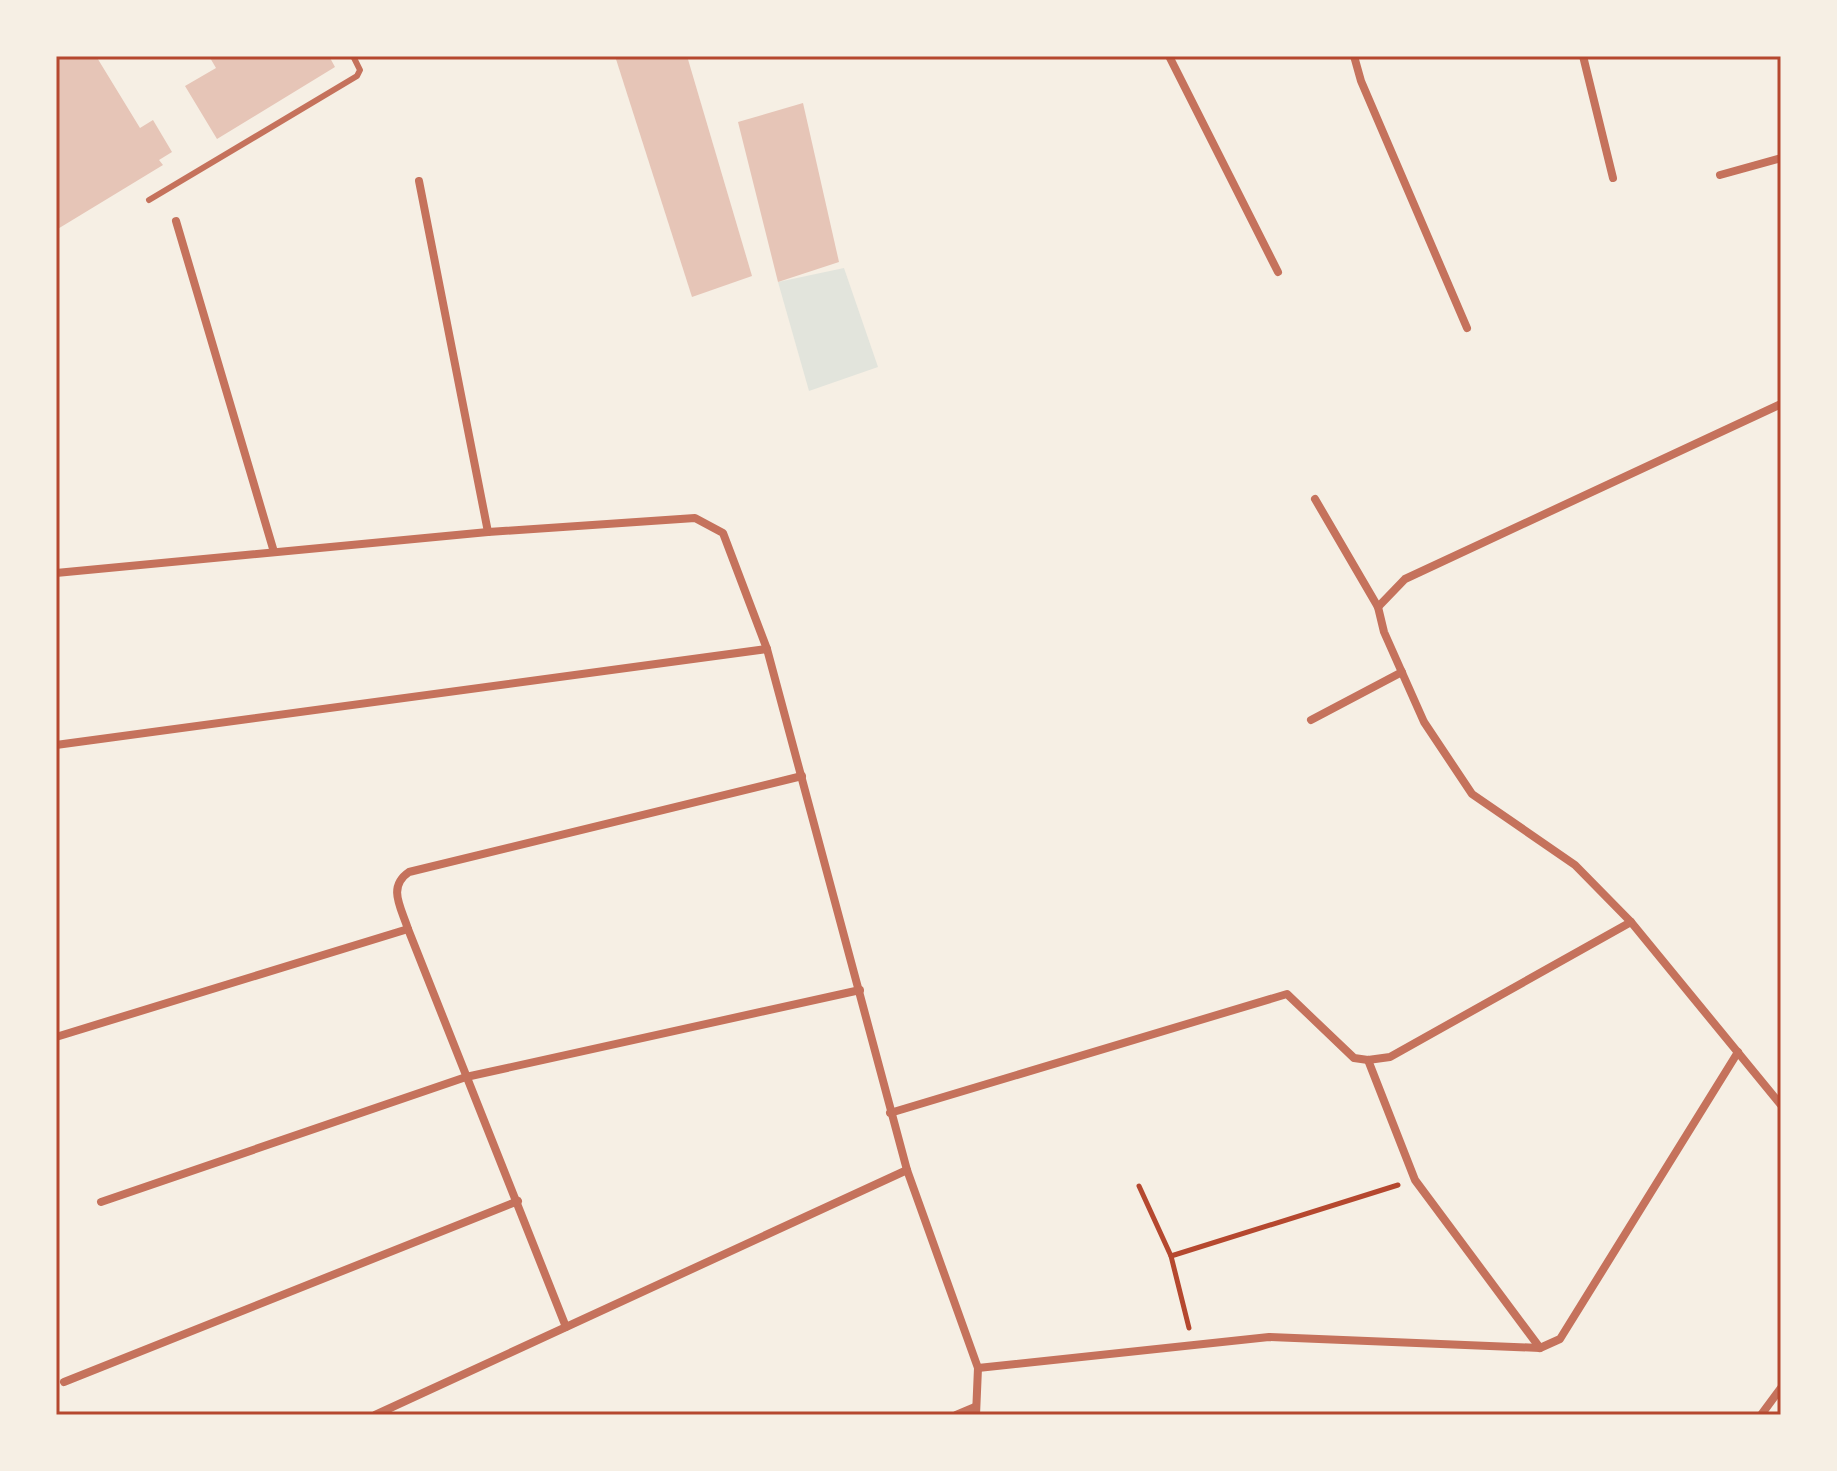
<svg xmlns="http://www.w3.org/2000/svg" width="1837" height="1471" font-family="'Libre Baskerville',serif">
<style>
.green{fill:#e2e4dc}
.building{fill:#e6c5b7}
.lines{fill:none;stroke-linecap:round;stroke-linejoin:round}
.path{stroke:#b5482f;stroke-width:5}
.service{stroke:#c5725c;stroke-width:6}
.minor{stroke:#c5725c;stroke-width:8}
.neatline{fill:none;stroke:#b5482f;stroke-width:3}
</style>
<rect width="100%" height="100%" fill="#f6efe4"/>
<path class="green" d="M844,268L878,367L809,391L778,282Z"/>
<g class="building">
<path d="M56,56H96L140,128L153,120L172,152L159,160L163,165L56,230Z"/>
<path d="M209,56H329L335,67L217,139L185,86L216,68Z"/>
<path d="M615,56H687L752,276L692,297Z"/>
<path d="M803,103L839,262L778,282L738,122Z"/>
</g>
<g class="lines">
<g class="path">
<path d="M1139,1186L1171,1256L1189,1328"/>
<path d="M1171,1256L1398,1185"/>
</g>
<path class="service" d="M149,200L357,76L360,70L353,56"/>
<g class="minor">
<path d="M1169,56L1278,272"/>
<path d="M1354,56L1361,81L1467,328"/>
<path d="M1583,56L1613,178"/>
<path d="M1720,175L1781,158"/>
<path d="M419,181L488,532"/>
<path d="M176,221L274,552"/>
<path d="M1315,499L1378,607L1384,632L1424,722L1472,794L1575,865L1631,922L1781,1105"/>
<path d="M56,573L488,532L695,518L723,533L767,649L907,1170L978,1368L976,1415"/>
<path d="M1378,607L1405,579L1781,404"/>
<path d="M1311,720L1402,672"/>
<path d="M56,745L767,649"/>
<path d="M56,1037L408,929"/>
<path d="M1368,1060L1415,1180L1540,1348"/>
<path d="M890,1113L1287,994L1354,1058L1368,1060L1390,1057L1631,922"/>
<path d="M101,1202L466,1077L860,990"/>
<path d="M566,1327L408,929C401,907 387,887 409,872L802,776"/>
<path d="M978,1368L1269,1337L1540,1348L1560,1339L1738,1052"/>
<path d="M64,1382L518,1201"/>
<path d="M375,1415L907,1170"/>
<path d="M956,1415L975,1407"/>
<path d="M1761,1415L1781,1388"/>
</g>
</g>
<rect width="1837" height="1471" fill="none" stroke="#f6efe4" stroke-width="116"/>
<rect x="58" y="58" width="1721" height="1355" class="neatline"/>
</svg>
